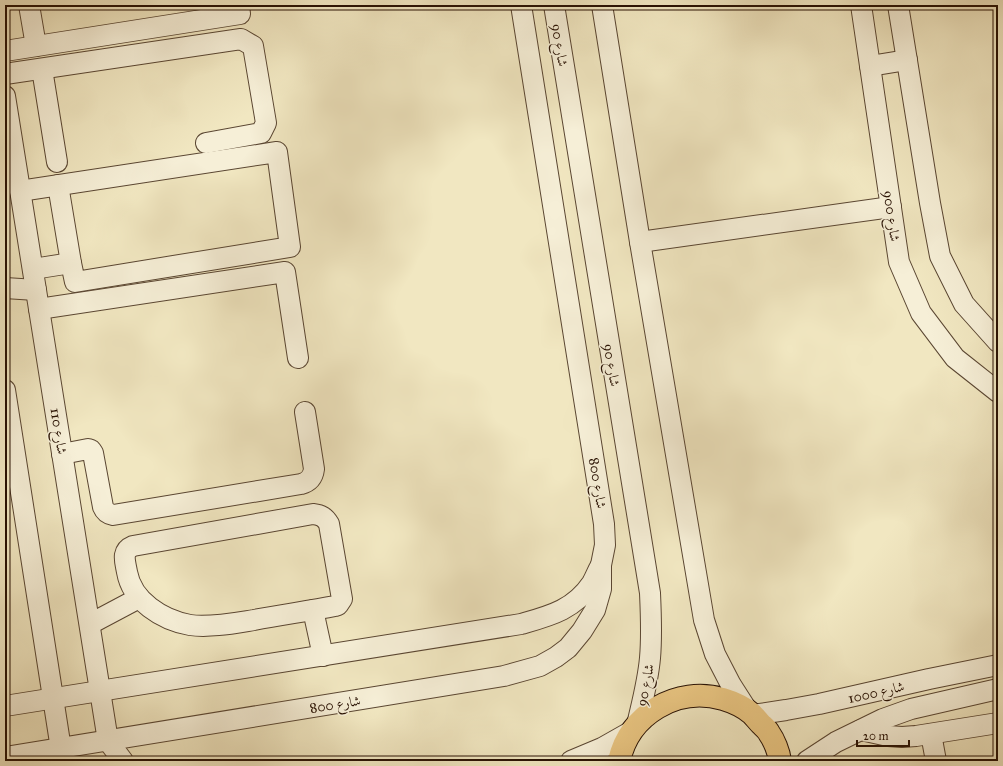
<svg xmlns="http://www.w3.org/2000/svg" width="1003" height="766" font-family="'IM FELL Great Primer',Amiri,serif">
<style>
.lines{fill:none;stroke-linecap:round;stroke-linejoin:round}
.minor-casing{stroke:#5a4632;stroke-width:22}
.major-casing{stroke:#281103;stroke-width:24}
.minor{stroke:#f6efd7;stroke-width:20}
.major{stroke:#e8c480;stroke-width:22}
.labels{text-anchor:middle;stroke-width:3;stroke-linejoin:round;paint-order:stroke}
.street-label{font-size:14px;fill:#281103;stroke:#f6efd7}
</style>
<rect width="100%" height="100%" fill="#f1e7c1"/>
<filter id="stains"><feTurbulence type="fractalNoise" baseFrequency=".005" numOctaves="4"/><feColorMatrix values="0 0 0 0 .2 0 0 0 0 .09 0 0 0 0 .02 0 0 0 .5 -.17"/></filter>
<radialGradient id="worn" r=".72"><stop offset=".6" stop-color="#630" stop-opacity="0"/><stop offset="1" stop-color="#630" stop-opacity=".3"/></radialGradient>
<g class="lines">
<defs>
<g id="minor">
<path d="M29,5L36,46"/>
<path d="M554,5L650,593C651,615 652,636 650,658C648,681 642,703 637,725"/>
<path d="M602,5L640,242L704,620L715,654L731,685L747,710"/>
<path d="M861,5L899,262L921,313L955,358L998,392"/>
<path d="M898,5L930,203L940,256L964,304L998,342"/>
<path d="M5,51L240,14L239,5"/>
<path d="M870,66L907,60"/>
<path d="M42,69L57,162"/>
<path d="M5,74L241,39L253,46L266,123L261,133L206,143"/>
<path d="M5,96L108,741L123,761"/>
<path d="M58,185L71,263"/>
<path d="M20,191L277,152L290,247L75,282L71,263L33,269"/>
<path d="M640,242L891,207"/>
<path d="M5,288L36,290"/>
<path d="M39,309L285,272L298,358"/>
<path d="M5,390L61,749L60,761"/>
<path d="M62,454L88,449L91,450L93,453L103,507C105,512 108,514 113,515L301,484C309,482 313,477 314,469L305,412"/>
<path d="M313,514C321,515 325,517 329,524L342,599L338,605L335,606C308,611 281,615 254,620C235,623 209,628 190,625C162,620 132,601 127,572C125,561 121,551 133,546Z"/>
<path d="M313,610L323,656"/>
<path d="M90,624L139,598"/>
<path d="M5,706L521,624C549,616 574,610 592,583C595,578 597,572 600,567"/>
<path d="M753,715L786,710L819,704L929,679L998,665"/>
<path d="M861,730L888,736L902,737L916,736L998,723"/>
<path d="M931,734L936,761"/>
<path d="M5,757L504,676L540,666L556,657L568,648L582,631L595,610L601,589V565L605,545L604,524L521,5"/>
<path d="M571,761L602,748L632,731"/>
<path d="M807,761L836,742L883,719L911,709L998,689"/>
</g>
<path id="major" d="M619,761C629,714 677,686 723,699C733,702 744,707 752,714C755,717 758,721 761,724C763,726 767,729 769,733C774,740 779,752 780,761"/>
</defs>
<use href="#minor" class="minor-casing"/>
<use href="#major" class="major-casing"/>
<use href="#minor" class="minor"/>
<use href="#major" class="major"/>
</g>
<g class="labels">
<g class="street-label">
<text transform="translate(560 45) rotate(81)" y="5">شارع 90</text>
<text transform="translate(892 216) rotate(82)" y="5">شارع 900</text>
<text transform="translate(612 365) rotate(81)" y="5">شارع 90</text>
<text transform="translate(59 431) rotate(81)" y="5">شارع 110</text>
<text transform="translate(598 483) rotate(81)" y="5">شارع 800</text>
<text transform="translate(645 685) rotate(-79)" y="5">شارع 90</text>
<text transform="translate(876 692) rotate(-13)" y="5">شارع 1000</text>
<text transform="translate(335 704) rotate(-9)" y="5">شارع 800</text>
</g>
</g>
<rect width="1003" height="766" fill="none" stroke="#f1e7c1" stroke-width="20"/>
<rect x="6" y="6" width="991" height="754" fill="none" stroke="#281103" stroke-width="2"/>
<rect x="10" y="10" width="983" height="746" fill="none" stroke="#281103"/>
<path d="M857 740v6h52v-6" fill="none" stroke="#281103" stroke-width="2"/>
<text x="863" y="740" font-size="12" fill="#281103" stroke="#f6efd7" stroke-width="3" paint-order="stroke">20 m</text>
<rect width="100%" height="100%" filter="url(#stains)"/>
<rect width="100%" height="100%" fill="url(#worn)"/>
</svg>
